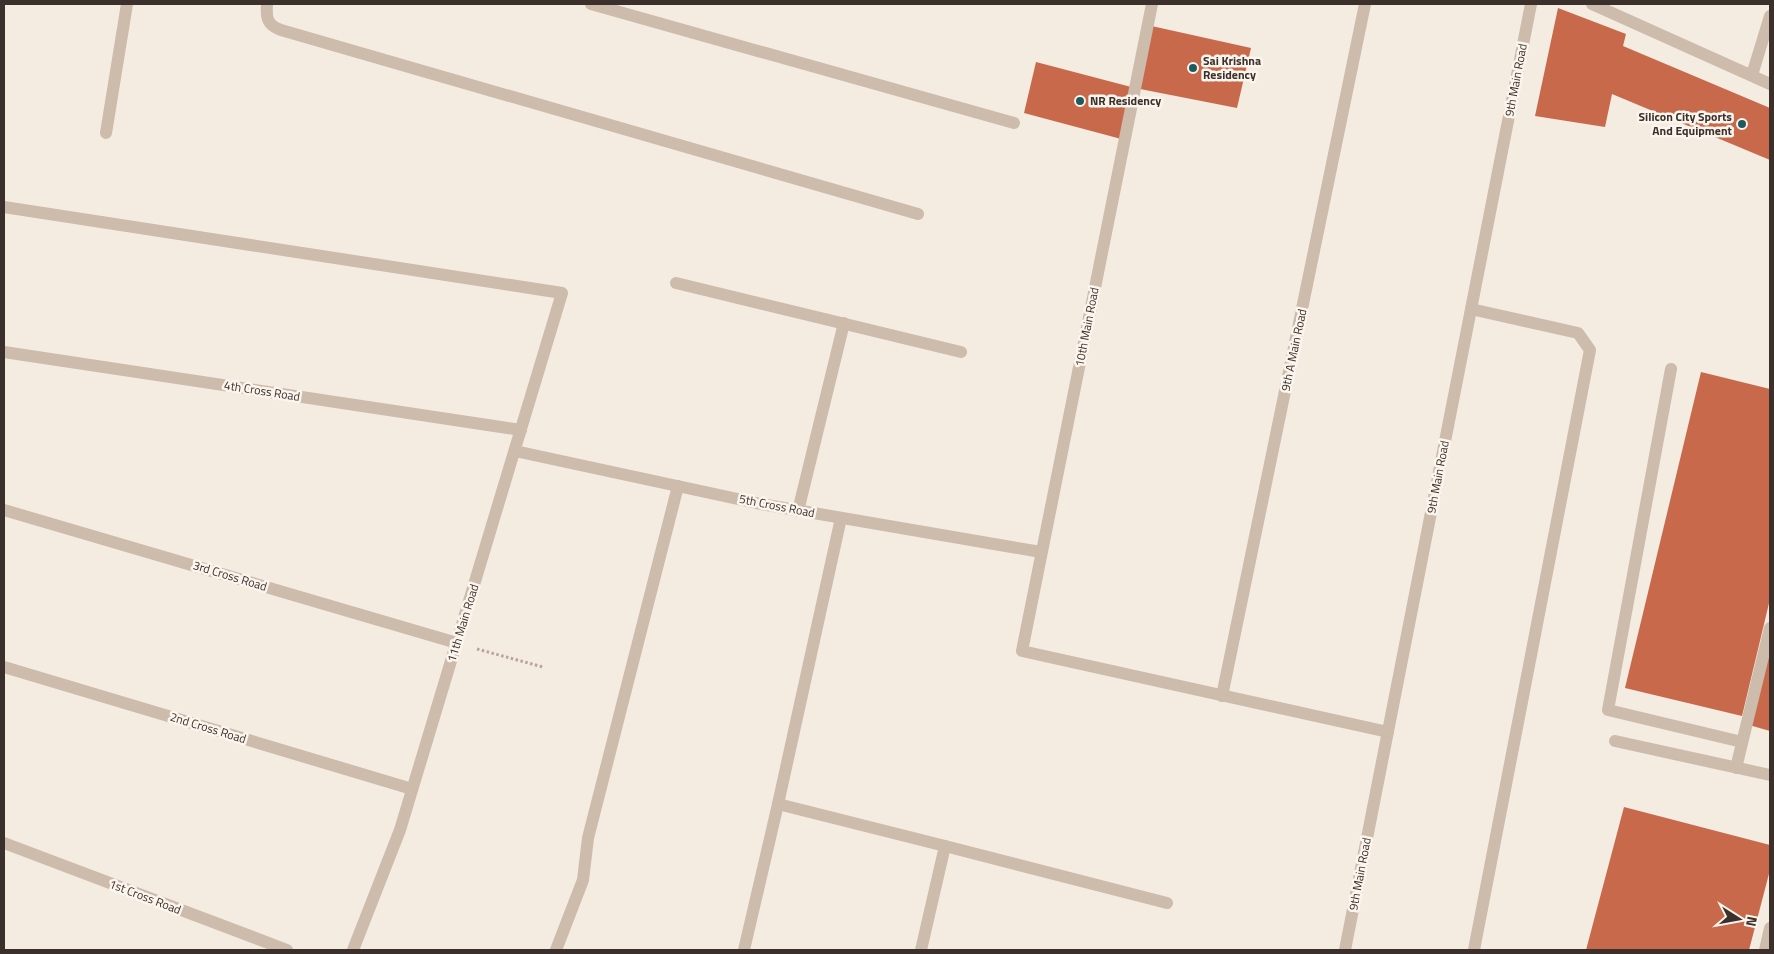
<svg xmlns="http://www.w3.org/2000/svg" width="1774" height="954" font-family="'Titillium Web',sans-serif">
<style>
.building{fill:#c8694b}
.lines{fill:none;stroke-linecap:round;stroke-linejoin:round}
.path{stroke:#b9a596;stroke-width:3;stroke-dasharray:2.5 2.5;stroke-linecap:butt}
.service{stroke:#cdbbac;stroke-width:12}
.minor{stroke:#cdbbac;stroke-width:12}
.tertiary{stroke:#cdbbac;stroke-width:12}
.poi-dot{fill:#1f5a5e;stroke:#fbf5ee;stroke-width:2}
.labels{text-anchor:middle;stroke-width:5;stroke-linejoin:round;paint-order:stroke}
.poi-label{font-size:12px;font-weight:bold;fill:#3b302b;stroke:#fbf5ee;text-anchor:start}
.street-label{font-size:12px;fill:#3b302b;stroke:#fbf5ee}
</style>
<rect width="100%" height="100%" fill="#f4ebe1"/>
<g class="building">
<path d="M1558,8L1626,34L1623,46L1770,108V160L1612,94L1605,127L1535,116Z"/>
<path d="M1147,25L1251,48L1237,108L1135,88Z"/>
<path d="M1036,62L1135,88L1125,140L1024,113Z"/>
<path d="M1701,372L1770,389V599L1742,716L1625,688Z"/>
<path d="M1770,643V731L1749,725Z"/>
<path d="M1624,807L1770,845V870L1749,950H1586Z"/>
</g>
<g class="lines">
<path class="path" d="M477,649L543,667"/>
<g class="service">
<path d="M1671,369L1608,710L1742,742"/>
<path d="M1615,741L1770,775"/>
<path d="M1736,768L1770,628"/>
<path d="M1765,950L1770,928"/>
</g>
<g class="minor">
<path d="M267,4C266,18 267,25 281,30L918,214"/>
<path d="M591,4L1014,123"/>
<path d="M1152,4L1022,651L1388,732"/>
<path d="M1752,75L1770,16"/>
<path d="M106,133L127,4"/>
<path d="M4,207L562,293L400,830L353,950"/>
<path d="M676,283L961,352"/>
<path d="M1471,309L1578,333L1590,350L1474,950"/>
<path d="M4,352L521,430"/>
<path d="M515,451L761,504L1041,552"/>
<path d="M4,510L457,643"/>
<path d="M798,511L844,323"/>
<path d="M841,518L778,804L945,846L921,950"/>
<path d="M4,667L412,789"/>
<path d="M1222,696L1365,4"/>
<path d="M4,843L287,950"/>
<path d="M945,846L1167,903"/>
<path d="M556,950L583,880L588,838L678,486"/>
<path d="M744,950L778,804"/>
<path d="M1345,950L1531,4"/>
</g>
<path class="tertiary" d="M1592,4L1770,84"/>
</g>
<g class="poi-dot">
<circle cx="1193" cy="68" r="5"/>
<circle cx="1080" cy="101" r="5"/>
<circle cx="1742" cy="124" r="5"/>
</g>
<g class="labels">
<g class="poi-label">
<text x="1203" y="65">Sai Krishna<tspan x="1203" dy="14">Residency</tspan></text>
<text x="1090" y="105">NR Residency</text>
<text x="1732" y="121" text-anchor="end">Silicon City Sports<tspan x="1732" dy="14">And Equipment</tspan></text>
</g>
<g class="street-label">
<text transform="translate(1516 80) rotate(-79)" y="4">9th Main Road</text>
<text transform="translate(1087 327) rotate(-79)" y="4">10th Main Road</text>
<text transform="translate(1294 350) rotate(-78)" y="4">9th A Main Road</text>
<text transform="translate(262 391) rotate(9)" y="4">4th Cross Road</text>
<text transform="translate(1438 477) rotate(-79)" y="4">9th Main Road</text>
<text transform="translate(777 506) rotate(11)" y="4">5th Cross Road</text>
<text transform="translate(230 576) rotate(17)" y="4">3rd Cross Road</text>
<text transform="translate(463 623) rotate(-73)" y="4">11th Main Road</text>
<text transform="translate(208 728) rotate(17)" y="4">2nd Cross Road</text>
<text transform="translate(1360 874) rotate(-79)" y="4">9th Main Road</text>
<text transform="translate(145 897) rotate(21)" y="4">1st Cross Road</text>
</g>
</g>
<rect width="1774" height="954" fill="none" stroke="#3b302b" stroke-width="10"/>
<g transform="translate(1739 919) rotate(101)" stroke="#fbf5ee" stroke-width="4" paint-order="stroke">
<path d="M0-4L9 19L0 12L-9 19Z" fill="#3b302b"/>
<text y="-8" font-size="14" font-weight="bold" text-anchor="middle" fill="#3b302b">N</text>
</g>
</svg>
